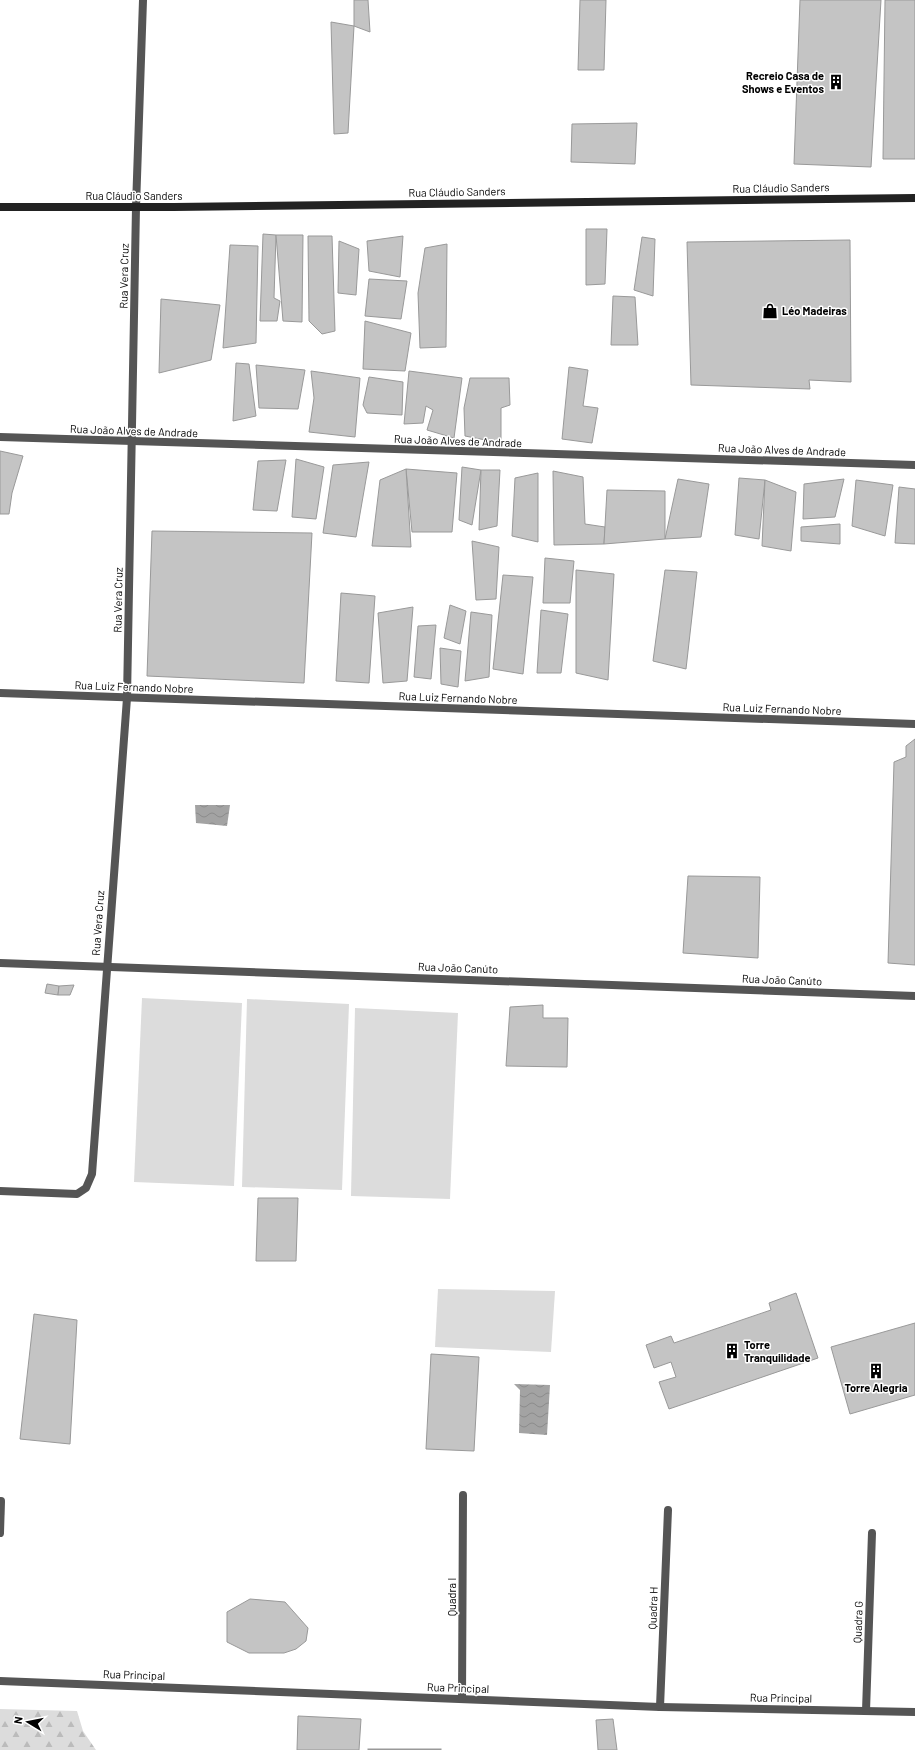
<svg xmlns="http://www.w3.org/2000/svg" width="915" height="1750" font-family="Barlow,sans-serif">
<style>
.forest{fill:url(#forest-firs)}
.pitch{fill:#dcdcdc}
.water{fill:url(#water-waves)}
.building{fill:#c4c4c4;stroke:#999}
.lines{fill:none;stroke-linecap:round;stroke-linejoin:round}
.minor{stroke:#555;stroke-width:8}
.secondary{stroke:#222;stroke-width:8}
.labels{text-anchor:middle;stroke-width:3;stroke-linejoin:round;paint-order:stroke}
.poi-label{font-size:11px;font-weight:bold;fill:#000;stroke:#fff;text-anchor:start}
.street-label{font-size:11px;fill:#000;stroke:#fff}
</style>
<defs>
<pattern id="forest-firs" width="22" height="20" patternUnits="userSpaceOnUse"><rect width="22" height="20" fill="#dcdcdc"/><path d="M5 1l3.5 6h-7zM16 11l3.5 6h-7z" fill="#bbb"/></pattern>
<pattern id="water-waves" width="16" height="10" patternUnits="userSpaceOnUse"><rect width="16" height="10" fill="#a3a3a3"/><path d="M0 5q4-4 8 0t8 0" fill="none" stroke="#8b8b8b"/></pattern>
</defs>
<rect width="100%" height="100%" fill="#fff"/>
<path class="forest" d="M0,1709L77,1711L83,1731L96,1750H0Z"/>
<g class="pitch">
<path d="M142,998L242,1003L234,1186L134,1182Z"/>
<path d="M247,999L349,1004L342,1190L242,1187Z"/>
<path d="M355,1008L458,1013L450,1199L351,1196Z"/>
<path d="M438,1289L555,1291L551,1352L435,1347Z"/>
</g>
<g class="water">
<path d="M195,805H230L227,826L196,823Z"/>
<path d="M514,1384L550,1385L547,1435L519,1433L520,1390Z"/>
</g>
<g class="building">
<path d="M354,0H368L370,32L354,26Z"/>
<path d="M580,0H606L604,70H578Z"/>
<path d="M800,0H881L871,167L794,164Z"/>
<path d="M885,0H915V159H883Z"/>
<path d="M331,22L354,26L348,133L334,134Z"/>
<path d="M637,123L635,164L571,162L572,124Z"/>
<path d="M586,229H607L605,284L586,285Z"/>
<path d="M263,234L276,235L274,298L280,301L277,321H260Z"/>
<path d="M276,235H303L302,322L283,321Z"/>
<path d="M308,236H332L335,331L322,334L309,321Z"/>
<path d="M403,236L400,277L369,271L367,241Z"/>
<path d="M642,237L655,239L653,296L634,290Z"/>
<path d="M850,240L851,382L809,380L810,389L691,385L687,242Z"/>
<path d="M339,241L359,249L356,295L338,293Z"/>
<path d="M447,244L446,347L420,348L418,293L425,248Z"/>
<path d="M230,245L258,246L256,343L223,348Z"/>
<path d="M369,279L407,281L401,319L365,316Z"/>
<path d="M613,296L635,297L638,345H611Z"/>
<path d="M161,299L220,305L211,360L159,373Z"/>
<path d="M365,321L411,333L405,371L363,369Z"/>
<path d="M236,363L249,364L256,416L233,421Z"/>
<path d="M256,365L305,370L298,409L259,408Z"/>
<path d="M569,367L588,370L583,406L598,408L592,443L562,439Z"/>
<path d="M311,371L360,378L355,437L309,432L314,398Z"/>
<path d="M409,371L462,378L454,438L427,430L433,410L426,406L423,423L404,424Z"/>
<path d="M369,377L403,382L402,415L367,413L363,405Z"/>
<path d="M470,378H509L510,405L501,408V443L465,436L464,408Z"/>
<path d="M0,451L23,456L12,493L9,514H0Z"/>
<path d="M296,459L324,467L316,519L292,517Z"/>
<path d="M286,460L277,511L253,510L258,461Z"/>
<path d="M369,462L356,537L323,533L333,465Z"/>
<path d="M462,467L481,470L472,525L459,520Z"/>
<path d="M406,469L457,473L452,532H412Z"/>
<path d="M406,469L411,547L372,546L380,480Z"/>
<path d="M481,470H500L497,526L479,530Z"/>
<path d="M553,471L583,477L585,524L605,527L604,544L554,545Z"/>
<path d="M538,473V542L512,536L515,478Z"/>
<path d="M739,478L765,480L759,539L735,535Z"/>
<path d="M678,479L709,484L701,537L665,539Z"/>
<path d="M844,479L835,517L803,519L804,484Z"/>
<path d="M765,480L796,492L791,551L762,546Z"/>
<path d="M856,480L893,485L885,536L852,526Z"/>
<path d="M899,487L915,489V544L895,543Z"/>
<path d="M607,490L665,491V539L604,544Z"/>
<path d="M840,524V544L801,541V527Z"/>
<path d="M152,531L312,533L304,683L147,676Z"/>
<path d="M472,541L499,547L496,599L476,600Z"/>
<path d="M545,558L574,561L570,603H543Z"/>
<path d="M576,570L614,574L608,680L576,673Z"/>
<path d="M665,570L697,572L686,669L653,661Z"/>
<path d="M503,575L533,577L523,674L493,669Z"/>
<path d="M341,593L375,596L369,683L336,681Z"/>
<path d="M450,605L466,611L460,644L444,638Z"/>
<path d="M413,607L407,681L383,683L378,613Z"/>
<path d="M541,610L568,614L561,673H537Z"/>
<path d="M471,612L492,615L489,677L465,681Z"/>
<path d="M436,625L431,679L414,677L418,626Z"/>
<path d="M440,648L461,651L458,687L441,684Z"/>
<path d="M915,739V965L888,963L894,762L906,757V746Z"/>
<path d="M688,876L760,877L758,958L683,953Z"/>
<path d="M47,984L59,986L58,995L45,993Z"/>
<path d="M74,985L70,995H58L59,986Z"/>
<path d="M543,1005V1018H568L567,1067L506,1066L510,1007Z"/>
<path d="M258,1198H298L296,1261H256Z"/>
<path d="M796,1293L818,1358L669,1409L659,1382L676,1377L671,1362L654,1368L646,1345L671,1336L674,1343L771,1310L769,1303Z"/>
<path d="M34,1314L77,1320L70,1444L20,1439Z"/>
<path d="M915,1323V1395L850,1414L831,1347Z"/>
<path d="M431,1354L479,1357L474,1451L426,1449Z"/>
<path d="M250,1599L285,1602L308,1628L306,1641L296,1649L284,1653H249L227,1642V1612Z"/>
<path d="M298,1716L361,1719L359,1750H297Z"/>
<path d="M613,1719L617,1750H598L596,1720Z"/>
<rect x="368" y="1749" width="73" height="1"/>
</g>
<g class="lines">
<g class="minor">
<path d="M0,437L915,465"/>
<path d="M0,693L915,724"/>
<path d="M0,963L915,996"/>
<path d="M0,1191L77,1194L86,1188L92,1174L127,698L136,207L143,0"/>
<path d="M0,1533L1,1501"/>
<path d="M0,1681L660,1707L915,1712"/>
<path d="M462,1699L463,1495"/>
<path d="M660,1707L668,1510"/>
<path d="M866,1711L872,1533"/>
</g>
<path class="secondary" d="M0,207H174L915,198"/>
</g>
<defs>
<symbol id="building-bare" viewBox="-9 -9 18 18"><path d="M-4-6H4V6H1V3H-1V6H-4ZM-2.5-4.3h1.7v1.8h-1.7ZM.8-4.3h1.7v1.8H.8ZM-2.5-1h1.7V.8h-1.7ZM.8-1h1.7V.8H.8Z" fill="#000" stroke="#fff" stroke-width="2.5" paint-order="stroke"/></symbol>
<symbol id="shop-bare" viewBox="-9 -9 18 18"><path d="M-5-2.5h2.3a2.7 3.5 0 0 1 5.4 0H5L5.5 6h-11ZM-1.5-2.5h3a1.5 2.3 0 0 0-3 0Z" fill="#000" stroke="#fff" stroke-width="2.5" paint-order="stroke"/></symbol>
</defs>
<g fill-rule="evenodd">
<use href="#building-bare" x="825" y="71" width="22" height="22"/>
<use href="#shop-bare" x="759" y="300" width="22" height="22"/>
<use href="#building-bare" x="721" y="1340" width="22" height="22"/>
<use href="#building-bare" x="865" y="1360" width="22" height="22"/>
</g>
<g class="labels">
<g class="poi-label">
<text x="824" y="80" text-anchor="end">Recreio Casa de<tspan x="824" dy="13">Shows e Eventos</tspan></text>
<text x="782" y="315">Léo Madeiras</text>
<text x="744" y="1349">Torre<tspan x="744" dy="13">Tranquilidade</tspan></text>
<text x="876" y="1392" text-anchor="middle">Torre Alegria</text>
</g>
<g class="street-label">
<text transform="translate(781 188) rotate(-1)" y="4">Rua Cláudio Sanders</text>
<text transform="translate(457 192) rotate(-1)" y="4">Rua Cláudio Sanders</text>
<text x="134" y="200">Rua Cláudio Sanders</text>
<text transform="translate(124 276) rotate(-89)" y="4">Rua Vera Cruz</text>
<text transform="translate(134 431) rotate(2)" y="4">Rua João Alves de Andrade</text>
<text transform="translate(458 441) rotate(2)" y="4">Rua João Alves de Andrade</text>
<text transform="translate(782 450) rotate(2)" y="4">Rua João Alves de Andrade</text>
<text transform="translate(118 600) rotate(-89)" y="4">Rua Vera Cruz</text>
<text transform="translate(134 687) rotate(2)" y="4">Rua Luiz Fernando Nobre</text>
<text transform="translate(458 698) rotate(2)" y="4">Rua Luiz Fernando Nobre</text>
<text transform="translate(782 709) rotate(2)" y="4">Rua Luiz Fernando Nobre</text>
<text transform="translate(98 923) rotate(-86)" y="4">Rua Vera Cruz</text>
<text transform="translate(458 968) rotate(2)" y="4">Rua João Canúto</text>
<text transform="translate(782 980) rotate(2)" y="4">Rua João Canúto</text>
<text transform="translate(452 1597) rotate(-90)" y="4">Quadra I</text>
<text transform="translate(653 1608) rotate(-88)" y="4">Quadra H</text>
<text transform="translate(858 1622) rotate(-88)" y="4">Quadra G</text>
<text transform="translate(134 1675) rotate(2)" y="4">Rua Principal</text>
<text transform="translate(458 1688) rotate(2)" y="4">Rua Principal</text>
<text transform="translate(781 1698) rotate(1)" y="4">Rua Principal</text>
</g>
</g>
<g transform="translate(28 1722) rotate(280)" stroke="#ffffff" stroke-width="3" paint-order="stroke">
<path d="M0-3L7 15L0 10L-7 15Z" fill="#000000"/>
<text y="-6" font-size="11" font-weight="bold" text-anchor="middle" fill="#000000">N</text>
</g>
</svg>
